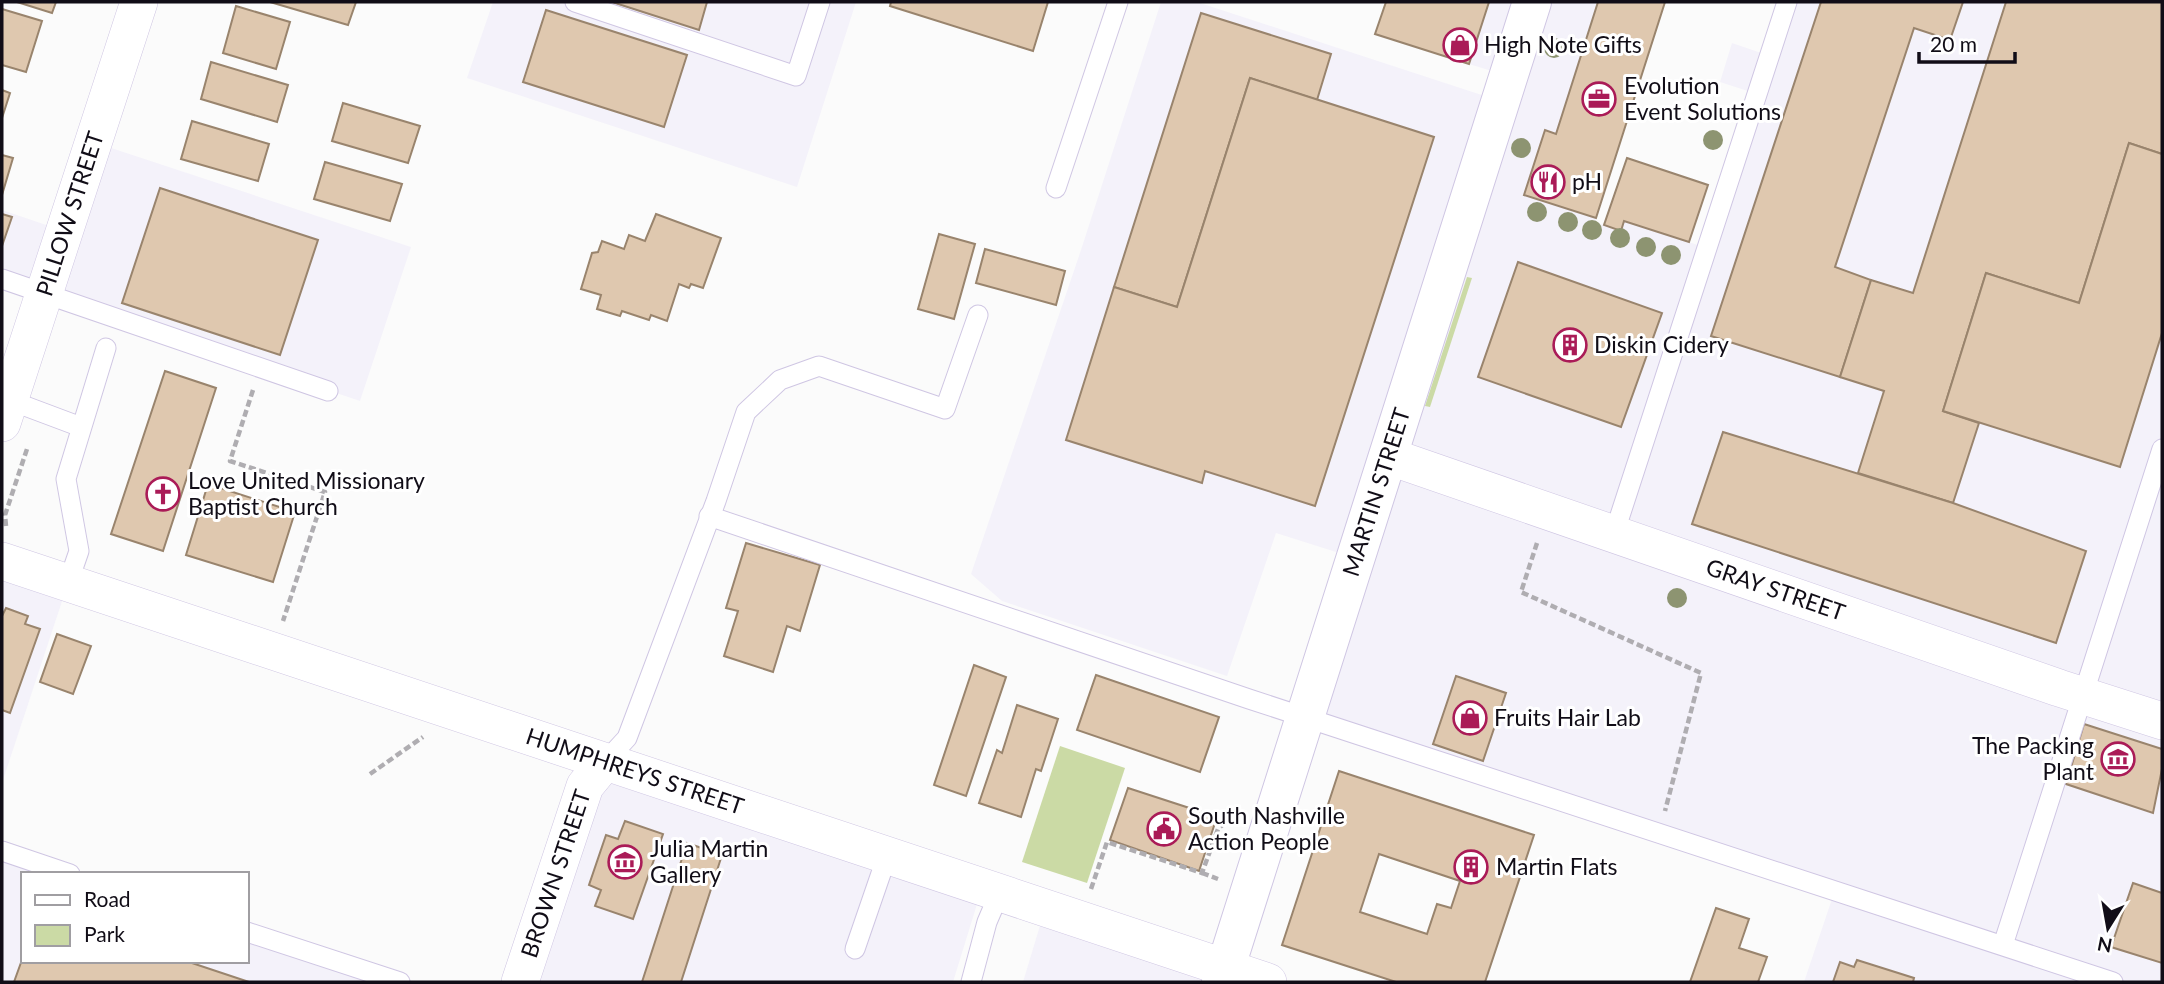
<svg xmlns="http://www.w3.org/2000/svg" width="2164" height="984" font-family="Lato,sans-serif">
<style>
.built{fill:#f4f2fa}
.green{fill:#cbdaa5}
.building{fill:#dfc8af;stroke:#99846d;stroke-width:2;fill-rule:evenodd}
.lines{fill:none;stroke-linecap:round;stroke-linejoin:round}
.service-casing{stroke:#cfc6e3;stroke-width:21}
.minor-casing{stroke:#cfc6e3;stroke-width:38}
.tertiary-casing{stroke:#cfc6e3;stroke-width:40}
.path{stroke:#afadb1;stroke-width:4.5;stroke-dasharray:7 3.5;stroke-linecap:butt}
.service{stroke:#fff;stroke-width:19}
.minor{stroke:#fff;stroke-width:37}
.tertiary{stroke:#fff;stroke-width:38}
.tree{fill:#8d9471}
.labels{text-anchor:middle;stroke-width:6;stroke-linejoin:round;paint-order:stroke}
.poi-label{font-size:23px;fill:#110d17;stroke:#fff;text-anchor:start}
.street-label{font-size:23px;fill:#110d17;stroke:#fff}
</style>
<rect width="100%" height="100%" fill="#fbfbfb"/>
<g class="built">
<path d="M493,2H856L797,187L467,78Z"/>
<path d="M1161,2H1197L1500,101L1508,76L1469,64L1489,2H1598L1556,134L1525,195L1596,218L1595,222L1620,231L1624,221L1707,248L1757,94L1720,82L1732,43L1770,56L1787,2H2162V982H1804L1835,890L1306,717L1355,558L1276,533L1227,676L1002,601L971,574L1081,250Z"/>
<path d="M93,142L411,247L360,401L2,279V210L64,231Z"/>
<path d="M2,561L68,583L2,783Z"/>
<path d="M604,763L982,888L953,982H520Z"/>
<path d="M2,851L70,874H23V961H247V932L400,982H2Z"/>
<path d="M1045,909L1221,982H1023Z"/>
</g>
<g class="green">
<path d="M1467,277L1472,278L1430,407L1425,406Z"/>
<path d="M1060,746L1125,768L1087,883L1022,862Z"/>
</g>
<g class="building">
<path d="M17,2H56L52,13Z"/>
<path d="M270,2H356L348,25Z"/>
<path d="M612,2H707L699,30Z"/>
<path d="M891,2H1048L1033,51L890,6Z"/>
<path d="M1386,2H1489L1469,64L1375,34Z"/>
<path d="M1598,2H1665L1596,218L1524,195L1545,130L1556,134Z"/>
<path d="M1821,2H1963L1950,40L1914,28L1835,267L1871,280L1840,377L1711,336Z"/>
<path d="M2006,2H2162V154L2129,143L2079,303L1986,273L1943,411L1979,423L1953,503L1858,473L1884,391L1840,377L1871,280L1913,293Z"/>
<path d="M236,6L290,22L276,69L223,53Z"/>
<path d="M2,9L42,21L26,72L2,65Z"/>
<path d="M546,10L687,55L664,127L523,82Z"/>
<path d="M1201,13L1331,54L1317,100L1250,78L1177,307L1114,287Z"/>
<path d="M211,62L288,85L277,122L201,99Z"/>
<path d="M1250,78L1434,137L1315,506L1205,471L1202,483L1066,440L1114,287L1177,307Z"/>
<path d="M2,90L10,93L2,118Z"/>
<path d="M343,103L420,126L408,163L332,141Z"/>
<path d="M192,121L269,144L258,181L181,159Z"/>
<path d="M2129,143L2162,154V333L2120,467L1943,411L1986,273L2079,303Z"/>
<path d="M2,155L13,158L2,195Z"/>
<path d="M1627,158L1708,185L1689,242L1624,221L1621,231L1604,225Z"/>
<path d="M325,162L402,184L390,221L314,199Z"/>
<path d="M160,188L318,240L280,355L122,303Z"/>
<path d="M2,214L12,217L2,246Z"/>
<path d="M656,214L721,238L703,288L691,284L689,288L679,284L667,321L651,315L649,320L622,311L620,316L597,309L601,295L581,289L592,253L598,252L602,241L624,249L629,235L645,241Z"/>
<path d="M939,234L975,244L954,319L918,309Z"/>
<path d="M985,249L1065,271L1056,305L976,283Z"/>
<path d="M1518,262L1662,313L1621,427L1478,377Z"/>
<path d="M165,371L216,388L163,551L111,534Z"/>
<path d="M1723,432L1953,503L2086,551L2056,643L1692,524Z"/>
<path d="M208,484L295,512L273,582L186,555Z"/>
<path d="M746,543L820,565L800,631L787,626L773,672L724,656L738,611L726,608Z"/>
<path d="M6,608L28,616L25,624L40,629L10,713L2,710V616Z"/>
<path d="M57,634L91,646L73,694L40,682Z"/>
<path d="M974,665L1006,677L966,796L934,785Z"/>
<path d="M1096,675L1219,717L1200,772L1077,730Z"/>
<path d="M1456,676L1506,693L1483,761L1433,744Z"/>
<path d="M1017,705L1058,719L1041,771L1036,769L1021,817L979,803L997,750L1002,753Z"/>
<path d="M2084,724L2162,749V769L2153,813L2066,784Z"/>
<path d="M1339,771L1534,835L1485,982H1396L1282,945ZM1379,854L1460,881L1451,908L1437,904L1427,934L1360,912Z"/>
<path d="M1128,788L1217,817L1199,871L1110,840Z"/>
<path d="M625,821L663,834L633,919L595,906L601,890L589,885L606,835L618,839Z"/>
<path d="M687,843L722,855L681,982H642Z"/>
<path d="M2133,883L2162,893V963L2111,947Z"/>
<path d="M1716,908L1749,919L1739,948L1767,957L1758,982H1690Z"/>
<path d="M23,957V961H186L249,982H14Z"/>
<path d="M1857,960L1914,978L1913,982H1833L1840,962L1854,967Z"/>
</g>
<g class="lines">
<defs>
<g id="service">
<path d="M575,2L796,76L820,2"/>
<path d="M1056,188L1118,2"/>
<path d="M2,279L328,391"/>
<path d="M9,400L81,427"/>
<path d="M709,516L1249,699L2113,982"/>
<path d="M1614,534L1787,2"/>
<path d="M68,583L79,551L66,479L106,348"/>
<path d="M604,763L627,738L716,501L746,412L780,380L819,366L945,409L978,315"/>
<path d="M2,851L70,874"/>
<path d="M247,932L400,982"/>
<path d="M2003,945L2162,449"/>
<path d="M855,949L887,856"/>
<path d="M971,982L987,922L999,894"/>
</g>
<g id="minor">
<path id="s1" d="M2,423L139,2"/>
<path id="s2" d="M1388,456L2059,688L2162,721"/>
<path id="s3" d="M2,561L1268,982"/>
<path id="s4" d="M520,982L585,786L604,763"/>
</g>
<g id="tertiary">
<path id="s5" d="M1221,982L1532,2"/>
</g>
</defs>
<use href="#service" class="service-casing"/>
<use href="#minor" class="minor-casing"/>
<use href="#tertiary" class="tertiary-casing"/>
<g class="path">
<path d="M253,390L230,461L325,492L283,621"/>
<path d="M6,526L5,515L28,446"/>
<path d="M1537,543L1521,592L1701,673L1665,811"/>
<path d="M370,774L423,737"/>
<path d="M1202,873L1218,879"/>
<path d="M1091,889L1107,842L1202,873L1218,829L1236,813"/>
</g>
<use href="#service" class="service"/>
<use href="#minor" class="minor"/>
<use href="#tertiary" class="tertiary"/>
</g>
<g class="tree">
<circle cx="1554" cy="48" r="10"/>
<circle cx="1713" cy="140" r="10"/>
<circle cx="1521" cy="148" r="10"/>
<circle cx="1537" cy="212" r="10"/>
<circle cx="1568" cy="222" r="10"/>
<circle cx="1592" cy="230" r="10"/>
<circle cx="1620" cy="238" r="10"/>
<circle cx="1646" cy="247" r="10"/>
<circle cx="1671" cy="255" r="10"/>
<circle cx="1677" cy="598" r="10"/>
</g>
<defs>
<symbol id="shop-ring" viewBox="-11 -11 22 22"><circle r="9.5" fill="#fff" stroke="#aa1b57" stroke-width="1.5"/><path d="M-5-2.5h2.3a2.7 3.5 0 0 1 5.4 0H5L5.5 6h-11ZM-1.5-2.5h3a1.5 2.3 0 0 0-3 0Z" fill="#aa1b57"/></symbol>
<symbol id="office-ring" viewBox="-11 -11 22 22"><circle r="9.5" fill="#fff" stroke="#aa1b57" stroke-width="1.5"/><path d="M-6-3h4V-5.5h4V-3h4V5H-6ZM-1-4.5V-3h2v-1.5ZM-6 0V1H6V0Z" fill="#aa1b57"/></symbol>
<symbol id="restaurant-ring" viewBox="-11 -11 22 22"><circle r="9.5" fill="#fff" stroke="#aa1b57" stroke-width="1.5"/><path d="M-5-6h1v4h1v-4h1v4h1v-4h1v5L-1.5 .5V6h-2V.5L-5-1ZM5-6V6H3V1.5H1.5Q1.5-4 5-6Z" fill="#aa1b57"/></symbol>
<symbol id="building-ring" viewBox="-11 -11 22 22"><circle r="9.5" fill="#fff" stroke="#aa1b57" stroke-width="1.5"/><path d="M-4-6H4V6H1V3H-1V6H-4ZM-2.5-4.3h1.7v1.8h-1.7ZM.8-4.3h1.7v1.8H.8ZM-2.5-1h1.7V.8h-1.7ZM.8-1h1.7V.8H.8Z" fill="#aa1b57"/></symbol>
<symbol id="church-ring" viewBox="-11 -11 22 22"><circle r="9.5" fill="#fff" stroke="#aa1b57" stroke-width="1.5"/><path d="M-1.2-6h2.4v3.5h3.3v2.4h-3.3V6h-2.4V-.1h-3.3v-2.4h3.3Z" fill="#aa1b57"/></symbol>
<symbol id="museum-ring" viewBox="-11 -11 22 22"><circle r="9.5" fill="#fff" stroke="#aa1b57" stroke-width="1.5"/><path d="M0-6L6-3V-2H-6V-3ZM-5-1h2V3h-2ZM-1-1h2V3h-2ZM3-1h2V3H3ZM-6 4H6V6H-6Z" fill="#aa1b57"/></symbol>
<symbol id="civic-ring" viewBox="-11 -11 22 22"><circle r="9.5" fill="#fff" stroke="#aa1b57" stroke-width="1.5"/><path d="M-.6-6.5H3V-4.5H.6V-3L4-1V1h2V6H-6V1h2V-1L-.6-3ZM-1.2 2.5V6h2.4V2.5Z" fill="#aa1b57"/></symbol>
</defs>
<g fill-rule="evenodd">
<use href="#shop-ring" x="1441" y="26" width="38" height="38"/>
<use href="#office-ring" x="1580" y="80" width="38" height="38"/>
<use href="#restaurant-ring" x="1529" y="163" width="38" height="38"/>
<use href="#building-ring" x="1551" y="326" width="38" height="38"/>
<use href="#church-ring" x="144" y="475" width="38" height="38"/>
<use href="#shop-ring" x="1451" y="699" width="38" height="38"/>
<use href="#museum-ring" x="2099" y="740" width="38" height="38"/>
<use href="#civic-ring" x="1145" y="810" width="38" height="38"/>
<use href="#museum-ring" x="606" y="843" width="38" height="38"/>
<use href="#building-ring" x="1452" y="848" width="38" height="38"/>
</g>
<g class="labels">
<g class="poi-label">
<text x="1484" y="53">High Note Gifts</text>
<text x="1624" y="94">Evolution<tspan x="1624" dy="26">Event Solutions</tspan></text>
<text x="1572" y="190">pH</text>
<text x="1594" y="353">Diskin Cidery</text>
<text x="188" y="489">Love United Missionary<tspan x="188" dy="26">Baptist Church</tspan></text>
<text x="1494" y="726">Fruits Hair Lab</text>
<text x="2094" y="754" text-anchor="end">The Packing<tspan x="2094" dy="26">Plant</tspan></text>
<text x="1188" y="824">South Nashville<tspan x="1188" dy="26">Action People</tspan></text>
<text x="650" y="857">Julia Martin<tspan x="650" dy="26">Gallery</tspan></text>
<text x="1496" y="875">Martin Flats</text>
</g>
<g class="street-label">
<text dy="8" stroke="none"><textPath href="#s1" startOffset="220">PILLOW STREET</textPath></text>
<text dy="8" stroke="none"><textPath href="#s5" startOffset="514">MARTIN STREET</textPath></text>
<text dy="8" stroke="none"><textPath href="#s2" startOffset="410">GRAY STREET</textPath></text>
<text dy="8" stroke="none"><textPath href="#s3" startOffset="667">HUMPHREYS STREET</textPath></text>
<text dy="8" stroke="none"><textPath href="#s4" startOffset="114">BROWN STREET</textPath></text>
</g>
</g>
<rect width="2164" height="984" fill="none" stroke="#110d17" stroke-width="7"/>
<rect x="21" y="872" width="228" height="91" fill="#ffffff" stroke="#a09ea2" stroke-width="2"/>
<rect x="35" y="895" width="35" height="10" fill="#ffffff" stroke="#a09ea2" stroke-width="2"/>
<text x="84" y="907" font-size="21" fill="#110d17">Road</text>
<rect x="35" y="925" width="35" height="21" fill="#cbdaa5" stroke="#a09ea2" stroke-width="2"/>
<text x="84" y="942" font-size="21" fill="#110d17">Park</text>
<g transform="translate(2108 928) rotate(191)" stroke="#ffffff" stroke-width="5" paint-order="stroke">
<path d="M0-5L12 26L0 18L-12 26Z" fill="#110d17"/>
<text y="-10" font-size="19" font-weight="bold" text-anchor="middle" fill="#110d17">N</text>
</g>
<path d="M1919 52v10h96v-10" fill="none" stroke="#110d17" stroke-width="3.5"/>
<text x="1930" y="52" font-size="21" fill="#110d17" stroke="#ffffff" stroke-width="5" paint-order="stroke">20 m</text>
</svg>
